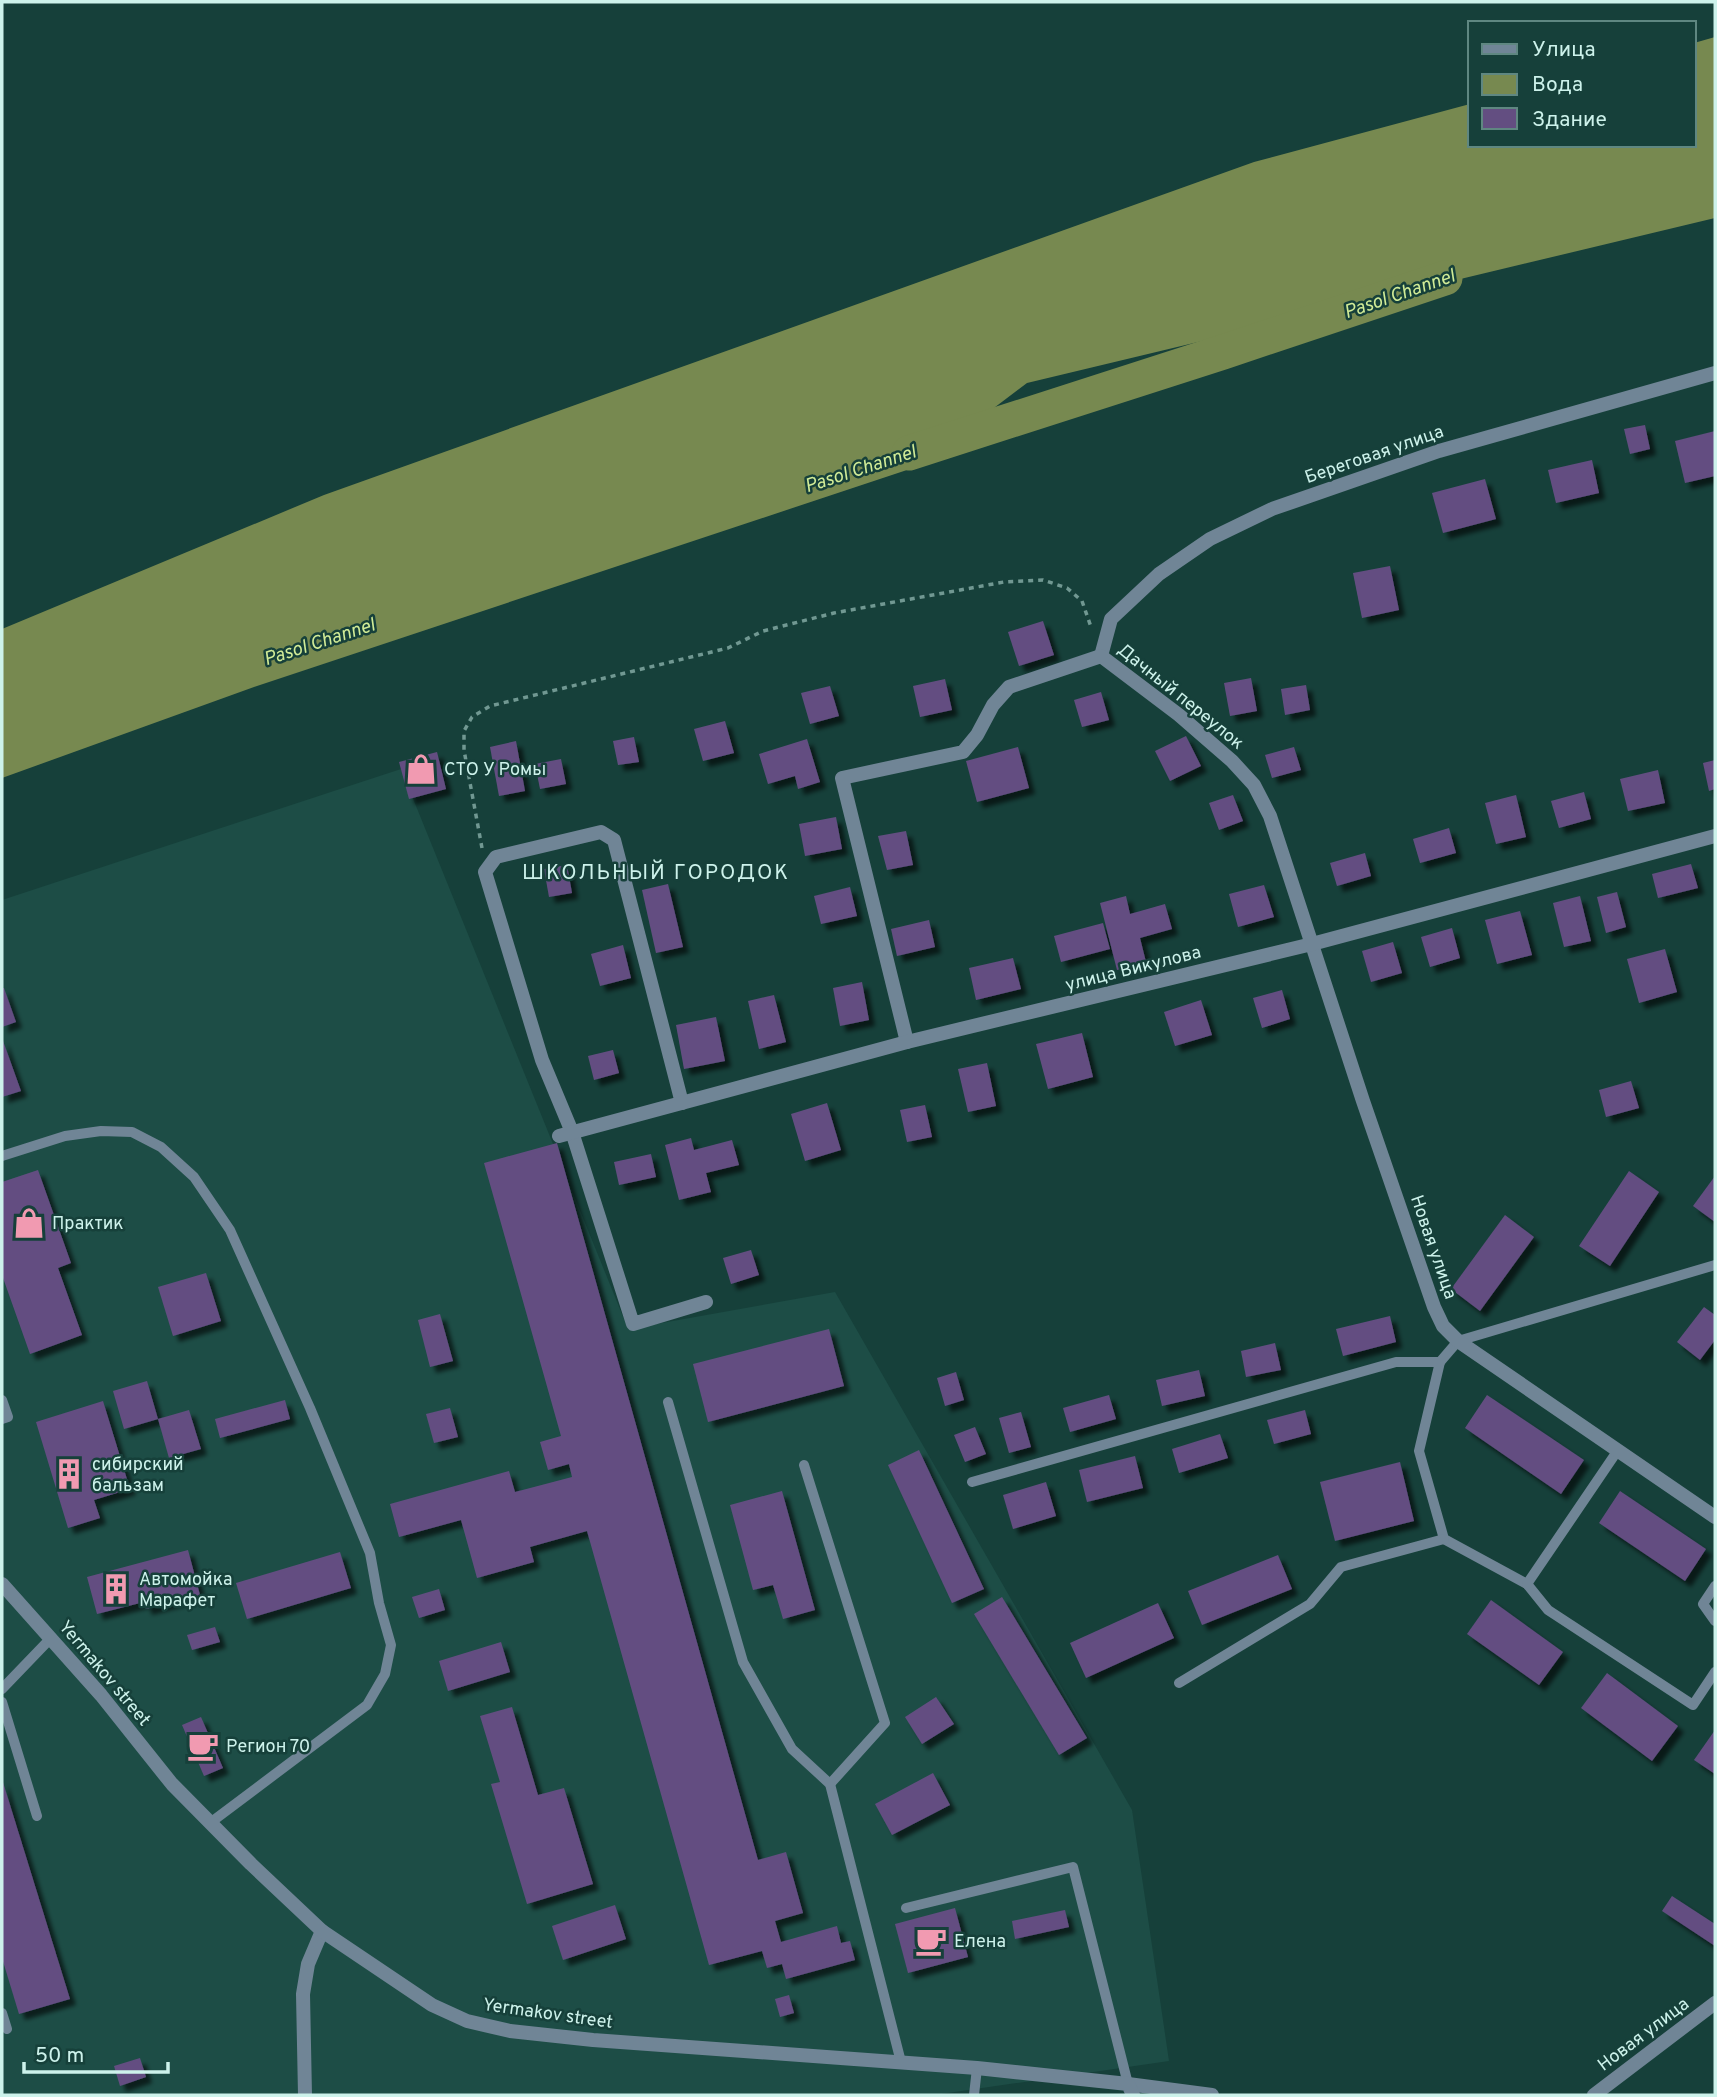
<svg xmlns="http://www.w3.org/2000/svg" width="1717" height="2097" font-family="Overpass,sans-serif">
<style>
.built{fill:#1d4d46}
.water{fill:#778950}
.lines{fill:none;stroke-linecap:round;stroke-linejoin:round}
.river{stroke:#778950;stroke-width:35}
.building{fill:#634e81;filter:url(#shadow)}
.path{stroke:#719892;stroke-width:3.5;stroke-dasharray:5 5;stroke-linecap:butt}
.service{stroke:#708596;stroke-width:10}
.minor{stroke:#708596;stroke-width:14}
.tertiary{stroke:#708596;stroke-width:14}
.labels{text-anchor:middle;stroke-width:5;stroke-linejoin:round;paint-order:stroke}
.street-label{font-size:18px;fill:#cdf2eb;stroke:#16403a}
.poi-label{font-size:18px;fill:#cdf2eb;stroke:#16403a;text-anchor:start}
.water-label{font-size:19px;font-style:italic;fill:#d2ec97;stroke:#16403a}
.quarter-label{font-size:21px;letter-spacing:2px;fill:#cdf2eb;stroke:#16403a}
</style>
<defs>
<filter id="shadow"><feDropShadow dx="6" dy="6" stdDeviation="2" flood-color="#0009"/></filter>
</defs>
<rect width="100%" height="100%" fill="#16403a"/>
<path class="built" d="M401,769L628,1329L835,1292L1132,1810L1169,2061L934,2095H2V900Z"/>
<path class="water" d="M1715,37V218L1027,383L916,467L254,687L2,778V629L324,495L1254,162L1470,104V145H1694V43Z"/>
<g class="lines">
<path class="river" d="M909,453L1223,352L1445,278"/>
</g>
<g class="building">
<path d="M1645,425L1650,449L1630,454L1624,429Z"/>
<path d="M1715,431V476L1685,483L1675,441Z"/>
<path d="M1592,460L1599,493L1556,503L1548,470Z"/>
<path d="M1485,479L1496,519L1443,533L1432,493Z"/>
<path d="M1390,566L1399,610L1362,618L1353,573Z"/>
<path d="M1043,621L1054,655L1019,666L1008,632Z"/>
<path d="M1251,678L1257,711L1230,716L1224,683Z"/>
<path d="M945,679L952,710L920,717L913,686Z"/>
<path d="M1306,685L1310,710L1285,715L1281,689Z"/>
<path d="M830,686L839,716L810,724L801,693Z"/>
<path d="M1101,692L1109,720L1082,727L1074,700Z"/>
<path d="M725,721L734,753L703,761L694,729Z"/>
<path d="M1186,736L1201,766L1170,781L1155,751Z"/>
<path d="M634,737L639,762L618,765L613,741Z"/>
<path d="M807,739L820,782L798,789L795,776L768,784L759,754Z"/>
<path d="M516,741L525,791L499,796L490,747Z"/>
<path d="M1018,747L1029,788L977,802L966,761Z"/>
<path d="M1294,747L1301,770L1272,778L1265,755Z"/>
<path d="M437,752L446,789L409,799L399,762Z"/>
<path d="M561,759L566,784L540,789L535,764Z"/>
<path d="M1715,760V789L1709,791L1703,763Z"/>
<path d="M1658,770L1665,803L1628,811L1620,779Z"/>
<path d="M1584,792L1591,819L1559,828L1551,801Z"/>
<path d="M1233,795L1243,821L1219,830L1209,803Z"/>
<path d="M1516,795L1526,837L1496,844L1485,803Z"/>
<path d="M836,817L842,849L805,856L799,824Z"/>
<path d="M1449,828L1456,853L1420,863L1413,839Z"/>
<path d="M906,831L913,865L887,870L878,836Z"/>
<path d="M1365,853L1371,876L1337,886L1330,863Z"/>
<path d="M1691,864L1698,888L1658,898L1652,874Z"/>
<path d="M567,865L572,893L549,897L544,869Z"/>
<path d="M668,884L683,947L656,953L642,890Z"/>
<path d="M1264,885L1274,917L1238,927L1229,894Z"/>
<path d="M850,887L857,916L821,924L814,896Z"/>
<path d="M1617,892L1626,927L1606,933L1597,897Z"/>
<path d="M1126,896L1130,914L1165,904L1172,929L1140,938L1146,962L1117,970L1100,903Z"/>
<path d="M1580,896L1591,941L1564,947L1553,903Z"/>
<path d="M1520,911L1532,955L1497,964L1485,920Z"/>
<path d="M929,920L935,947L897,956L891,929Z"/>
<path d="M1103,923L1110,949L1061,962L1054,936Z"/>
<path d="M1452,928L1460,958L1430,967L1421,937Z"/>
<path d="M1393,942L1402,973L1371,982L1362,951Z"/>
<path d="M623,945L631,978L600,986L591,954Z"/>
<path d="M1665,949L1677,992L1639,1003L1627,959Z"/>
<path d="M1013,958L1021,989L976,1000L969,968Z"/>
<path d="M862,982L869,1020L840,1026L833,988Z"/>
<path d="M2,988H4L16,1022L2,1027Z"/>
<path d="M1282,990L1290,1019L1262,1028L1253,998Z"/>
<path d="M774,995L786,1042L759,1049L748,1001Z"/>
<path d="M1201,1000L1212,1035L1175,1046L1164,1012Z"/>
<path d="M716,1017L725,1061L684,1069L676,1025Z"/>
<path d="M1082,1033L1093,1077L1048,1089L1036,1044Z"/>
<path d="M2,1038L21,1091L2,1097Z"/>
<path d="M613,1050L619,1073L594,1080L588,1056Z"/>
<path d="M987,1063L996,1106L968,1112L958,1069Z"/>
<path d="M1631,1081L1639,1108L1606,1117L1599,1090Z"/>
<path d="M827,1103L841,1150L805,1161L791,1114Z"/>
<path d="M925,1105L932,1137L907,1142L900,1110Z"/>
<path d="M691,1138L694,1150L732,1140L739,1165L706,1173L711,1192L679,1200L665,1145Z"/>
<path d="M557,1143L758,1860L786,1852L803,1913L775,1921L781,1942L837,1926L841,1943L850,1941L855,1960L786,1979L782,1964L767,1968L762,1951L709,1965L587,1531L530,1547L534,1562L477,1578L461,1520L399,1537L390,1504L509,1471L515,1492L572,1477L569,1464L548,1470L540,1442L561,1436L484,1163Z"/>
<path d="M651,1154L656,1177L619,1185L614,1162Z"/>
<path d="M38,1170L71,1263L58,1268L82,1335L30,1354L2,1275V1182Z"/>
<path d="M1629,1171L1659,1192L1610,1266L1579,1246Z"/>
<path d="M1715,1176V1222L1693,1206Z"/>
<path d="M1505,1215L1534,1237L1480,1311L1451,1289Z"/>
<path d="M751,1250L759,1275L731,1284L723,1258Z"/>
<path d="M206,1273L221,1321L173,1336L158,1287Z"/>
<path d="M1704,1307L1715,1315V1340L1700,1360L1677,1342Z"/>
<path d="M440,1314L453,1361L430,1367L418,1320Z"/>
<path d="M1390,1316L1396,1342L1343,1356L1336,1329Z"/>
<path d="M829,1329L844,1386L708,1422L693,1364Z"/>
<path d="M1275,1343L1281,1370L1246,1377L1241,1351Z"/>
<path d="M1199,1370L1205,1396L1162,1406L1156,1380Z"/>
<path d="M956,1372L964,1400L945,1406L937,1378Z"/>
<path d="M147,1381L158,1419L124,1429L113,1391Z"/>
<path d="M1109,1395L1116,1419L1070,1432L1063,1408Z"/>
<path d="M1487,1395L1584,1460L1561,1494L1465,1428Z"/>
<path d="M285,1400L290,1419L220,1438L215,1419Z"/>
<path d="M103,1401L130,1489L94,1500L100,1518L68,1528L36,1422Z"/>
<path d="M450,1408L458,1437L434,1443L426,1414Z"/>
<path d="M189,1410L201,1449L169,1458L158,1419Z"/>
<path d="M1305,1410L1311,1434L1274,1444L1267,1420Z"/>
<path d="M1021,1412L1031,1447L1009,1453L999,1418Z"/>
<path d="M975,1427L986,1454L965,1462L954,1435Z"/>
<path d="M1220,1434L1228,1458L1179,1473L1172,1449Z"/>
<path d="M919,1450L984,1589L952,1603L888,1465Z"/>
<path d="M1135,1456L1143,1488L1087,1502L1079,1470Z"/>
<path d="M1400,1462L1414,1521L1335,1541L1320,1482Z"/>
<path d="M1046,1482L1056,1516L1013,1529L1003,1495Z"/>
<path d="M782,1491L815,1610L783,1619L773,1585L753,1590L730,1505Z"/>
<path d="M1620,1491L1706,1549L1685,1581L1599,1523Z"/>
<path d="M188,1550L200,1595L146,1609L144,1602L97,1614L87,1577Z"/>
<path d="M340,1552L351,1588L247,1619L236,1583Z"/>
<path d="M1278,1555L1292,1589L1202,1625L1188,1591Z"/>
<path d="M439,1589L445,1610L419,1618L412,1597Z"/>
<path d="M1002,1597L1087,1738L1059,1755L974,1614Z"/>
<path d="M1491,1600L1563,1652L1539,1685L1467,1634Z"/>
<path d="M1158,1603L1174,1638L1086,1678L1070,1643Z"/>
<path d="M215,1627L220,1642L192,1650L187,1635Z"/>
<path d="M501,1642L510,1672L448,1691L439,1661Z"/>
<path d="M1607,1673L1678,1726L1652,1761L1581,1708Z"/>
<path d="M936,1697L954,1724L922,1744L905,1717Z"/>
<path d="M512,1707L538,1795L564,1788L593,1884L527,1904L491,1784L500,1782L480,1716Z"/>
<path d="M201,1717L223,1768L204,1776L182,1725Z"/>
<path d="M1715,1730V1774L1694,1760Z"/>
<path d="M933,1773L950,1805L892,1835L875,1804Z"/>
<path d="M2,1779L70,1999L19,2014L2,1958Z"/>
<path d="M1672,1896L1715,1924V1946L1662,1911Z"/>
<path d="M615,1905L626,1939L563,1960L552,1926Z"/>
<path d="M955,1908L968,1957L908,1973L895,1924Z"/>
<path d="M1065,1910L1069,1927L1015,1939L1012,1921Z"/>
<path d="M789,1995L794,2013L780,2017L775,1999Z"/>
<path d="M140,2058L146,2077L120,2086L114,2066Z"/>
</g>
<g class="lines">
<path class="path" d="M482,848L464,750V731L472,717L490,706L728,648L763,631L834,613L1004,582L1043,580L1067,588L1082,601L1091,627"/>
<g class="service">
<path d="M2,1156L65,1136L101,1131L132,1132L161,1147L194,1177L230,1230L310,1408L370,1553L379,1603L391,1645L385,1674L367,1705L210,1823"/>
<path d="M1440,1362L1419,1451L1444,1539L1527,1584L1548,1610L1693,1705L1715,1672"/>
<path d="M2,1400L8,1417L2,1419"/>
<path d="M668,1402L743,1662L792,1749L830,1784L901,2062"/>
<path d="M804,1465L885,1723L830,1784"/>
<path d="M972,1482L1396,1362H1440L1458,1341L1715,1265"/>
<path d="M1527,1584L1618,1450"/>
<path d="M1715,1586L1703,1604L1715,1621"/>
<path d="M1179,1683L1310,1604L1341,1567L1444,1539"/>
<path d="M2,1689L51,1638"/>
<path d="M2,1702L37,1816"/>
<path d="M906,1908L1073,1867L1128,2084"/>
<path d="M2,2013L7,2029"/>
<path d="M974,2095L977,2068"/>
</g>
<g class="minor">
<path d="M1101,656L1111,619L1159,574L1210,539L1272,509L1439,451L1715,373"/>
<path d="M907,1042L842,778L963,752L977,735L993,705L1009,687L1101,656L1179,715L1232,761L1254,785L1270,816L1363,1101L1434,1307L1443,1326L1458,1341L1715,1517"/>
<path d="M682,1103L614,840L601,832L496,857L485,872L542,1060L572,1132L633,1324L706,1302"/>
<path d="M559,1136L907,1042L1312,944L1715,836"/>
<path d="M1128,2084L1212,2095"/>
<path d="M305,2095L303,1994L308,1964L322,1931"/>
<path d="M1594,2095L1715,2003"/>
</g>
<path class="tertiary" d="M2,1584L101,1695L172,1784L251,1864L322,1931L432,2005L467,2021L510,2031L593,2040L977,2068L1128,2084L1133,2095"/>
</g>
<defs>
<symbol id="shop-bare" viewBox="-9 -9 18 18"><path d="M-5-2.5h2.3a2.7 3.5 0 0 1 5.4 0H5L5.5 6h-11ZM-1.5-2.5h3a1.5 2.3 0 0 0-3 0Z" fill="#f19ab1" stroke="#16403a" stroke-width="2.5" paint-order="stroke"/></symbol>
<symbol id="building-bare" viewBox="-9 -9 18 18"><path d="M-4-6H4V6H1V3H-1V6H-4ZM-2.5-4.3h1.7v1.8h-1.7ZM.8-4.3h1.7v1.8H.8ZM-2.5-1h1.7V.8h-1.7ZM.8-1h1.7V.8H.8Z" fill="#f19ab1" stroke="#16403a" stroke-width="2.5" paint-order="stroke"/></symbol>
<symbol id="cafe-bare" viewBox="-9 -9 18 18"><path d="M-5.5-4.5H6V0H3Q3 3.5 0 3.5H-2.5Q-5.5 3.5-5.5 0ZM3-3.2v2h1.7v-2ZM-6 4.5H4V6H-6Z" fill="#f19ab1" stroke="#16403a" stroke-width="2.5" paint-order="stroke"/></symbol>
</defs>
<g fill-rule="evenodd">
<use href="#shop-bare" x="399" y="747" width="44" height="44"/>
<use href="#shop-bare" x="7" y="1201" width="44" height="44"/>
<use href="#building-bare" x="47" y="1452" width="44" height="44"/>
<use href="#building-bare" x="94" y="1567" width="44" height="44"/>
<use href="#cafe-bare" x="181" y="1724" width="44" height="44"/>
<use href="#cafe-bare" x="909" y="1919" width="44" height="44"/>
</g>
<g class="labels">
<g class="street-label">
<text transform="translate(1374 454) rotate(-19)" y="6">Береговая улица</text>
<text transform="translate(1181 696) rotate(39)" y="6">Дачный переулок</text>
<text transform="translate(1133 968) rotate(-14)" y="6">улица Викулова</text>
<text transform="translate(1434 1247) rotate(71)" y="6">Новая улица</text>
<text transform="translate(105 1673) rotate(50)" y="6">Yermakov street</text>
<text transform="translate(548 2013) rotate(8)" y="6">Yermakov street</text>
<text transform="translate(1643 2034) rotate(-37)" y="6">Новая улица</text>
</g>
<g class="poi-label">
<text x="444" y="775">СТО У Ромы</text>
<text x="52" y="1229">Практик</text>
<text x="92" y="1470">сибирский<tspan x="92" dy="21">бальзам</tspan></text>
<text x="139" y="1585">Автомойка<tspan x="139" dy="21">Марафет</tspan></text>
<text x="226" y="1752">Регион 70</text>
<text x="954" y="1947">Елена</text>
</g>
<g class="water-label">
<text transform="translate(1399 293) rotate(-19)" y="7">Pasol Channel</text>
<text transform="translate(860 468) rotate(-18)" y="7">Pasol Channel</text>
<text transform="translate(319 641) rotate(-18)" y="7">Pasol Channel</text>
</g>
<g class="quarter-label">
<text x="656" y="879">ШКОЛЬНЫЙ ГОРОДОК</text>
</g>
</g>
<rect width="1717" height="2097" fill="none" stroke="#cdf2eb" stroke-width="7"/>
<rect x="1468" y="21" width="228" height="126" fill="#16403a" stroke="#5f8781" stroke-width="2"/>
<rect x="1482" y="44" width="35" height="10" fill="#708596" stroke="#5f8781" stroke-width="2"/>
<text x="1532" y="56" font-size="21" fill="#cdf2eb">Улица</text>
<rect x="1482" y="74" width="35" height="21" fill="#778950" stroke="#5f8781" stroke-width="2"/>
<text x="1532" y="91" font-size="21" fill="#cdf2eb">Вода</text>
<rect x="1482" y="108" width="35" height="21" fill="#634e81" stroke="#5f8781" stroke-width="2"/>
<text x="1532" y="126" font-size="21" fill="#cdf2eb">Здание</text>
<path d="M24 2062v10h144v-10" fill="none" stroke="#cdf2eb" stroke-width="3.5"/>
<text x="35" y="2062" font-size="21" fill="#cdf2eb" stroke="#16403a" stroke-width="5" paint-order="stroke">50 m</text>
</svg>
